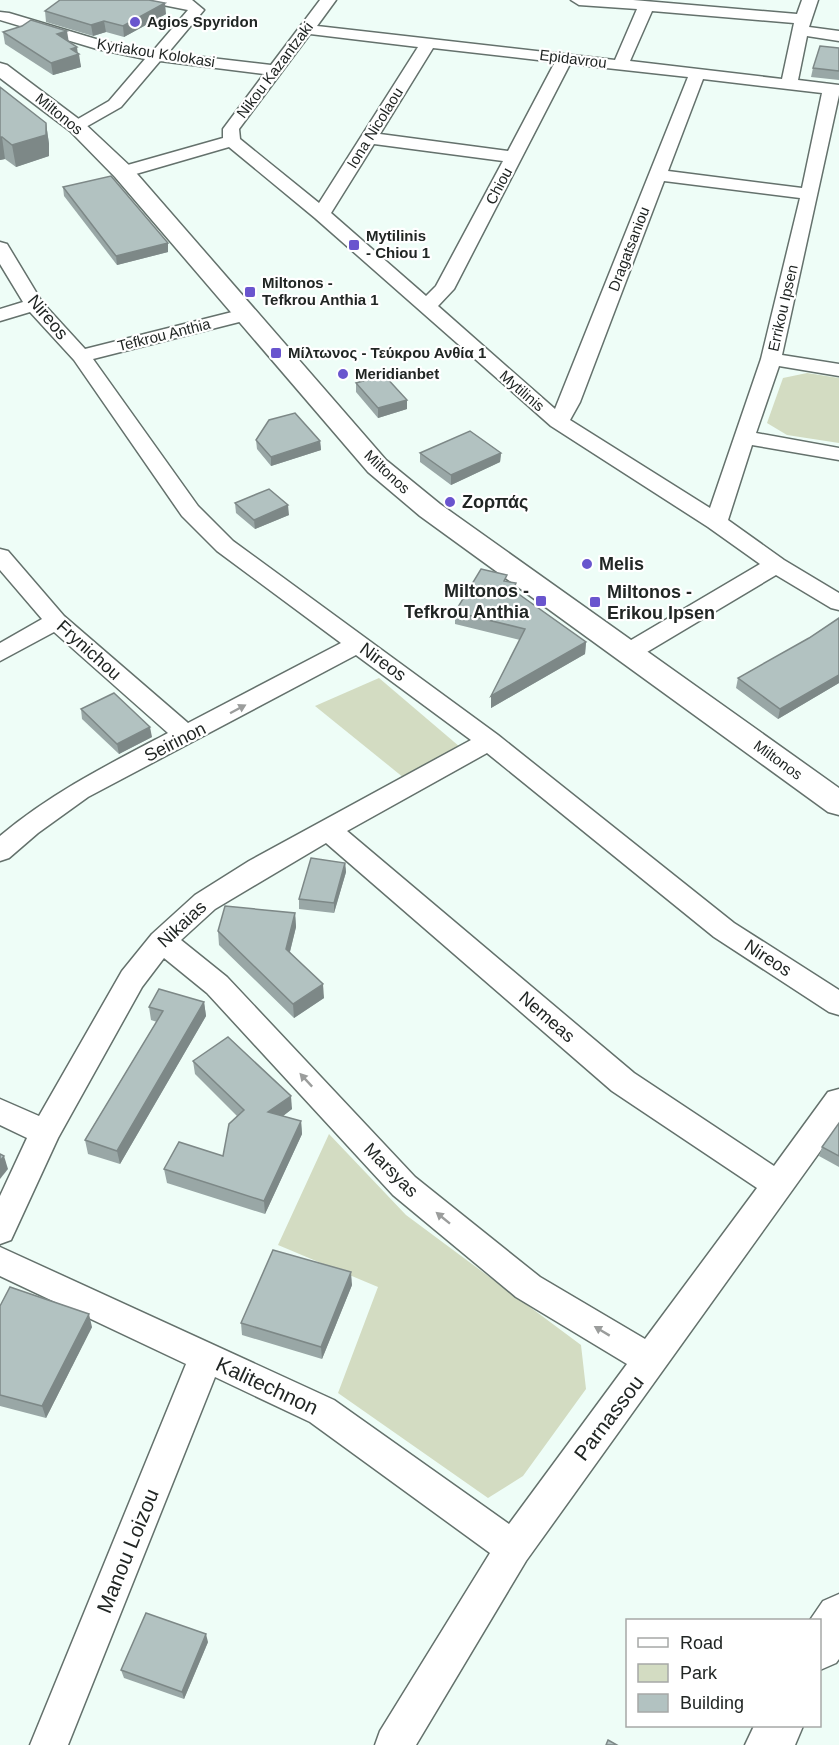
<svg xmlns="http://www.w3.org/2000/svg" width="839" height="1745" font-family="Helvetica,sans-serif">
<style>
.green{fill:#d3dcc2}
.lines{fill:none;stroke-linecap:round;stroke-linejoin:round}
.minor-casing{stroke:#64716c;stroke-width:3}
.tertiary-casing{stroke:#64716c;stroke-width:3}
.minor{fill:#fff;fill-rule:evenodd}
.tertiary{fill:#fff;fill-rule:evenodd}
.wall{fill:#99a7a6}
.shaded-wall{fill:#7d8887}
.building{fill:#b2c2c1;stroke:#7d8887;stroke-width:1.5}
.oneway{fill:#9b9d9c}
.poi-dot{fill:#6955ce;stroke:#fff;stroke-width:2}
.labels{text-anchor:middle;stroke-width:4.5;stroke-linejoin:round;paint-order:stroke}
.far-poi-label{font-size:15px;font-weight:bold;fill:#212624;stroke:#fff;text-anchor:start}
.far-street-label{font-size:15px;fill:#212624;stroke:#fff}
.street-label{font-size:18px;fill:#212624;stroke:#fff}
.poi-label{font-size:18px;font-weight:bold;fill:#212624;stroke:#fff;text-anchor:start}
.near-street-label{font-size:21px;fill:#212624;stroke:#fff}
</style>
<rect width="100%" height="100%" fill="#eefdf7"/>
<g class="green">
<path d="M807,373L839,378V443L787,435L767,423L783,378Z"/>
<path d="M379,678L460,747L409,782L315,706Z"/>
<path d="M329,1134L406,1215L581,1345L586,1389L523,1476L488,1498L338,1393L378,1287L278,1245Z"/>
</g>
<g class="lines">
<defs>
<g id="minor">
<path d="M150,0H192L204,10L168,53L271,65L320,0H336L317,26L615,60L637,9L579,5L571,0H633L797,14L802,0H818L809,27L839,31V41L807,36L798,80L839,85V95L782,355L839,364V376L779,366L756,433L839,448V460L752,445L728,520L784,560L839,593V610L831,608L776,575L637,658L629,660L621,658L617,652L621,646L760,564L708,527L551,426L315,218L229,147L129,176H117L114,172L117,168L223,138V129L264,74L160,61L121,107L77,132L69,127L71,123L109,101L145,59L97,49L0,20V12L9,13L106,42L153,51L188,10L153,3ZM652,11L794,23L782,79L630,61ZM310,34L418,47L319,203L240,139L239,129ZM433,48L555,62L508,151L380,134ZM570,64L688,77L555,409L438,306L454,289ZM703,79L822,93L802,188L668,171ZM374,144L503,161L436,286L426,296L331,213ZM664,181L800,198L761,359L710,508L570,420L580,402Z"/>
<path d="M0,242L7,244L42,302L85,349L248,308L255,310L258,314L255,318L93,359L198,506L233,541L498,735L734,923L839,990V1015L829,1012L714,937L487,753L347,831L634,1073L774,1166L828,1092L839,1089V1125L526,1561L416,1745H375L380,1731L490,1553L310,1422L215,1377L68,1745H30L186,1364L0,1276V1247L334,1400L509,1524L627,1364L516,1297L393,1195L207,993L164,958L142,987L58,1138L11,1240L0,1244V1196L27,1138L0,1125V1099L39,1116L122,971L152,934L195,895L249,861L471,740L356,655L88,797L38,833L9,858L0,861V836C51,793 109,764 168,733L54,632L0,661V643L42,619L0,570V549L8,551L64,616L188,723L341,643L217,551L182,516L74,360L30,312L0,321V309L23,302L0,264ZM326,843L612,1091L757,1188L645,1339L540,1277L415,1177L227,977L181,940L215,909Z"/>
</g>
<g id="tertiary">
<path d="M0,63L7,65L84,123L131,167L386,460L440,504L839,788V815L828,812L420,516L368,472L115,177L70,131L0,78Z"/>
<path d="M839,1594V1659L836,1663L820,1670V1620H810L823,1601Z"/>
<path d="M754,1726H803L795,1745H745Z"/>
</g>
</defs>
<use href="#minor" class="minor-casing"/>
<use href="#tertiary" class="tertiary-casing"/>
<use href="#minor" class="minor"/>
<use href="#tertiary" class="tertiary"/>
</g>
<g class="wall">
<path d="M45,11L166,14L124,37L106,32L93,36L46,22Z"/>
<path d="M3,32L69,42L78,54L81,67L53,75L5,44Z"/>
<path d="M839,48V80L811,77L813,68Z"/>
<path d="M0,87L46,123L49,144V156L16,167L5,159L0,160Z"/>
<path d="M63,187L168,243V252L117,265L64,196Z"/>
<path d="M356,383L407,409L378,418L356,392Z"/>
<path d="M256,440L320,441L321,450L271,466L257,449Z"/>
<path d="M420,453H501L500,462L451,485L420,462Z"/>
<path d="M235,503L289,515L255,529L236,513Z"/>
<path d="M507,581L516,583V592L586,642L585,654L491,708V696L520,640L455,624V612Z"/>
<path d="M839,618V683L778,719L736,688L738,678L809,638Z"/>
<path d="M81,709L152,737L119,754L82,719Z"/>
<path d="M345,863L346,872L334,913L299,909V899Z"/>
<path d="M295,913L296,927L290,952L324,998L294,1018L219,945L218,931Z"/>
<path d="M204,1002L206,1016L120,1164L88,1154L85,1140L157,1022L151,1020L149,1007Z"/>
<path d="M193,1061L292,1109L283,1116L301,1121L302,1134L265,1214L167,1183L164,1169L223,1156L237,1116L195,1074Z"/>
<path d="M839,1123V1167L819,1156L822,1147Z"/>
<path d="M352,1285L322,1359L242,1335L241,1323Z"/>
<path d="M0,1306L92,1327L46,1418L0,1406Z"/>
<path d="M208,1642L184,1699L124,1678L121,1670Z"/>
</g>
<g class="shaded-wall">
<path d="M165,3L166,14L124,37L123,26Z"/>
<path d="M104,21L106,32L93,36L91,25Z"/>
<path d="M67,31L69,43L57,34Z"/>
<path d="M77,47L78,55L79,54L81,67L53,75L51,63L71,49Z"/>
<path d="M46,123L49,144V156L16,167L12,145Z"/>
<path d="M0,137H2L5,159L0,160Z"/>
<path d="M168,243V252L117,265L116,256Z"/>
<path d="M407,400V409L378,418V408Z"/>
<path d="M320,441L321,450L271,466V457Z"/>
<path d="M501,453L500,462L451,485V475Z"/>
<path d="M288,505L289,515L255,529L254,520Z"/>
<path d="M586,642L585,654L491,708V696Z"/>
<path d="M839,675V683L778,719L780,709Z"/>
<path d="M150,727L152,737L119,754L117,744Z"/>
<path d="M345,863L346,872L334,913V903Z"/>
<path d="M295,913L296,927L287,963L286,949Z"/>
<path d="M323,984L324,998L294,1018L293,1004Z"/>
<path d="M204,1002L206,1016L120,1164L117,1151Z"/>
<path d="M291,1096L292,1109L270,1126L268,1112Z"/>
<path d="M301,1121L302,1134L265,1214L264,1201Z"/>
<path d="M4,1156L8,1169L0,1179V1161Z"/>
<path d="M351,1272L352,1285L322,1359L321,1347Z"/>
<path d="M89,1314L92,1327L46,1418L42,1406Z"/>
<path d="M206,1634L208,1642L184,1699L182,1692Z"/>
</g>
<g class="building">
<path d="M60,0H149L165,3L123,26L104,21L91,25L45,11Z"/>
<path d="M31,20L67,31L57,34L77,47L71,49L79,54L51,63L3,32L22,26Z"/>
<path d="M820,46L839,48V71L813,68Z"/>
<path d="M0,87L46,123V135L12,145L2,137H0Z"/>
<path d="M111,176L168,243L116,256L63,187Z"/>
<path d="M384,375L407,400L378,408L356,383Z"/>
<path d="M295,413L320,441L271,457L256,440L269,420Z"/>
<path d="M470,431L501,453L451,475L420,453Z"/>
<path d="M269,489L288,505L254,520L235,503Z"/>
<path d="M481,569L507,575L504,581L516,583L513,590L586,642L491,696L525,629L455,612Z"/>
<path d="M839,618V675L780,709L738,678L809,638Z"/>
<path d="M114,693L150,727L117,744L81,709Z"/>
<path d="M311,858L345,863L334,903L299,899Z"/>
<path d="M225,906L295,913L286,949L323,984L293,1004L218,931Z"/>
<path d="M159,989L204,1002L117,1151L85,1140L163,1011L149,1007Z"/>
<path d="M228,1037L291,1096L268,1112L301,1121L264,1201L164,1169L179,1142L223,1156L229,1124L244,1110L193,1061Z"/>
<path d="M839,1123V1156L822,1147Z"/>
<path d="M0,1154L4,1156L0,1161Z"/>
<path d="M273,1250L351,1272L321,1347L241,1323Z"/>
<path d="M10,1287L89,1314L42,1406L0,1395V1306Z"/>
<path d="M146,1613L206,1634L182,1692L121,1670Z"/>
<path d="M608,1740L617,1745H606Z"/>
</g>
<defs><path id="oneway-solid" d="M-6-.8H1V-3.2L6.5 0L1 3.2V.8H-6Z" transform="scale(1.5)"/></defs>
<g class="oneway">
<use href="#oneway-solid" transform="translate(238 709) rotate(-28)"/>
<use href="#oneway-solid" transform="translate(306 1080) rotate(-133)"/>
<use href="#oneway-solid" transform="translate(443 1218) rotate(-141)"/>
<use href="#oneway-solid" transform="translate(602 1331) rotate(-149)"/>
</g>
<g class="poi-dot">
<circle cx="135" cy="22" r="6"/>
<rect x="348" y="239" width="12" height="12" rx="3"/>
<rect x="244" y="286" width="12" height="12" rx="3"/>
<rect x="270" y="347" width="12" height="12" rx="3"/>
<circle cx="343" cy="374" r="6"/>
<circle cx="450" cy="502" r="6"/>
<circle cx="587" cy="564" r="6"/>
<rect x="535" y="595" width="12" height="12" rx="3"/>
<rect x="589" y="596" width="12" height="12" rx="3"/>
</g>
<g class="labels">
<g class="far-poi-label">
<text x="147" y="27">Agios Spyridon</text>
<text x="366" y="241">Mytilinis<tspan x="366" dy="17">- Chiou 1</tspan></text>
<text x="262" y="288">Miltonos -<tspan x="262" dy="17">Tefkrou Anthia 1</tspan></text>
<text x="288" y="358">Μίλτωνος - Τεύκρου Ανθία 1</text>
<text x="355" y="379">Meridianbet</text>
</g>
<g class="far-street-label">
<text transform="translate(156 53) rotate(9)" y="5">Kyriakou Kolokasi</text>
<text transform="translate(573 59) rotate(7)" y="5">Epidavrou</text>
<text transform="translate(275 70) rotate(-53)" y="5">Nikou Kazantzaki</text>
<text transform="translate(59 114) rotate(39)" y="5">Miltonos</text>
<text transform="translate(375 128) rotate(-58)" y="5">Iona Nicolaou</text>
<text transform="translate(499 186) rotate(-62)" y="5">Chiou</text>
<text transform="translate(629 249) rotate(-69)" y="5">Dragatsaniou</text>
<text transform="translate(783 308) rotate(-77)" y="5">Errikou Ipsen</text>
<text transform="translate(164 335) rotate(-14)" y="5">Tefkrou Anthia</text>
<text transform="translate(522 391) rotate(41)" y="5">Mytilinis</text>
<text transform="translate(387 472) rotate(43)" y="5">Miltonos</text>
<text transform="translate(778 760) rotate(36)" y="5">Miltonos</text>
</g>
<g class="street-label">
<text transform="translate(48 317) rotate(50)" y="6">Nireos</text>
<text transform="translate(89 650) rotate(42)" y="6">Frynichou</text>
<text transform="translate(383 662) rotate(36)" y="6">Nireos</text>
<text transform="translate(175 742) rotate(-27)" y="6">Seirinon</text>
<text transform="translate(182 924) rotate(-43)" y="6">Nikaias</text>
<text transform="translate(768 958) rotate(33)" y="6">Nireos</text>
<text transform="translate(547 1017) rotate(41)" y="6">Nemeas</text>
<text transform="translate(391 1170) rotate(45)" y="6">Marsyas</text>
</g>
<g class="poi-label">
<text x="462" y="508">Ζορπάς</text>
<text x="599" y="570">Melis</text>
<text x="529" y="597" text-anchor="end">Miltonos -<tspan x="529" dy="21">Tefkrou Anthia</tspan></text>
<text x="607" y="598">Miltonos -<tspan x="607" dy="21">Erikou Ipsen</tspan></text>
</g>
<g class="near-street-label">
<text transform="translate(267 1386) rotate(25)" y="7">Kalitechnon</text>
<text transform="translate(609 1418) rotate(-53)" y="7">Parnassou</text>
<text transform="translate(128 1551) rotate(-68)" y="7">Manou Loizou</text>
</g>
</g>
<rect x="626" y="1619" width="195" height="108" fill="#ffffff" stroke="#a6a8a7" stroke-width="1.5"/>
<rect x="638" y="1638" width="30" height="9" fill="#ffffff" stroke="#a6a8a7" stroke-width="1.5"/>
<text x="680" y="1649" font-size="18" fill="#212624">Road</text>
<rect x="638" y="1664" width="30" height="18" fill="#d3dcc2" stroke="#a6a8a7" stroke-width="1.5"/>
<text x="680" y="1679" font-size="18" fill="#212624">Park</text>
<rect x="638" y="1694" width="30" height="18" fill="#b2c2c1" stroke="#a6a8a7" stroke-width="1.5"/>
<text x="680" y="1709" font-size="18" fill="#212624">Building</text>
</svg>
